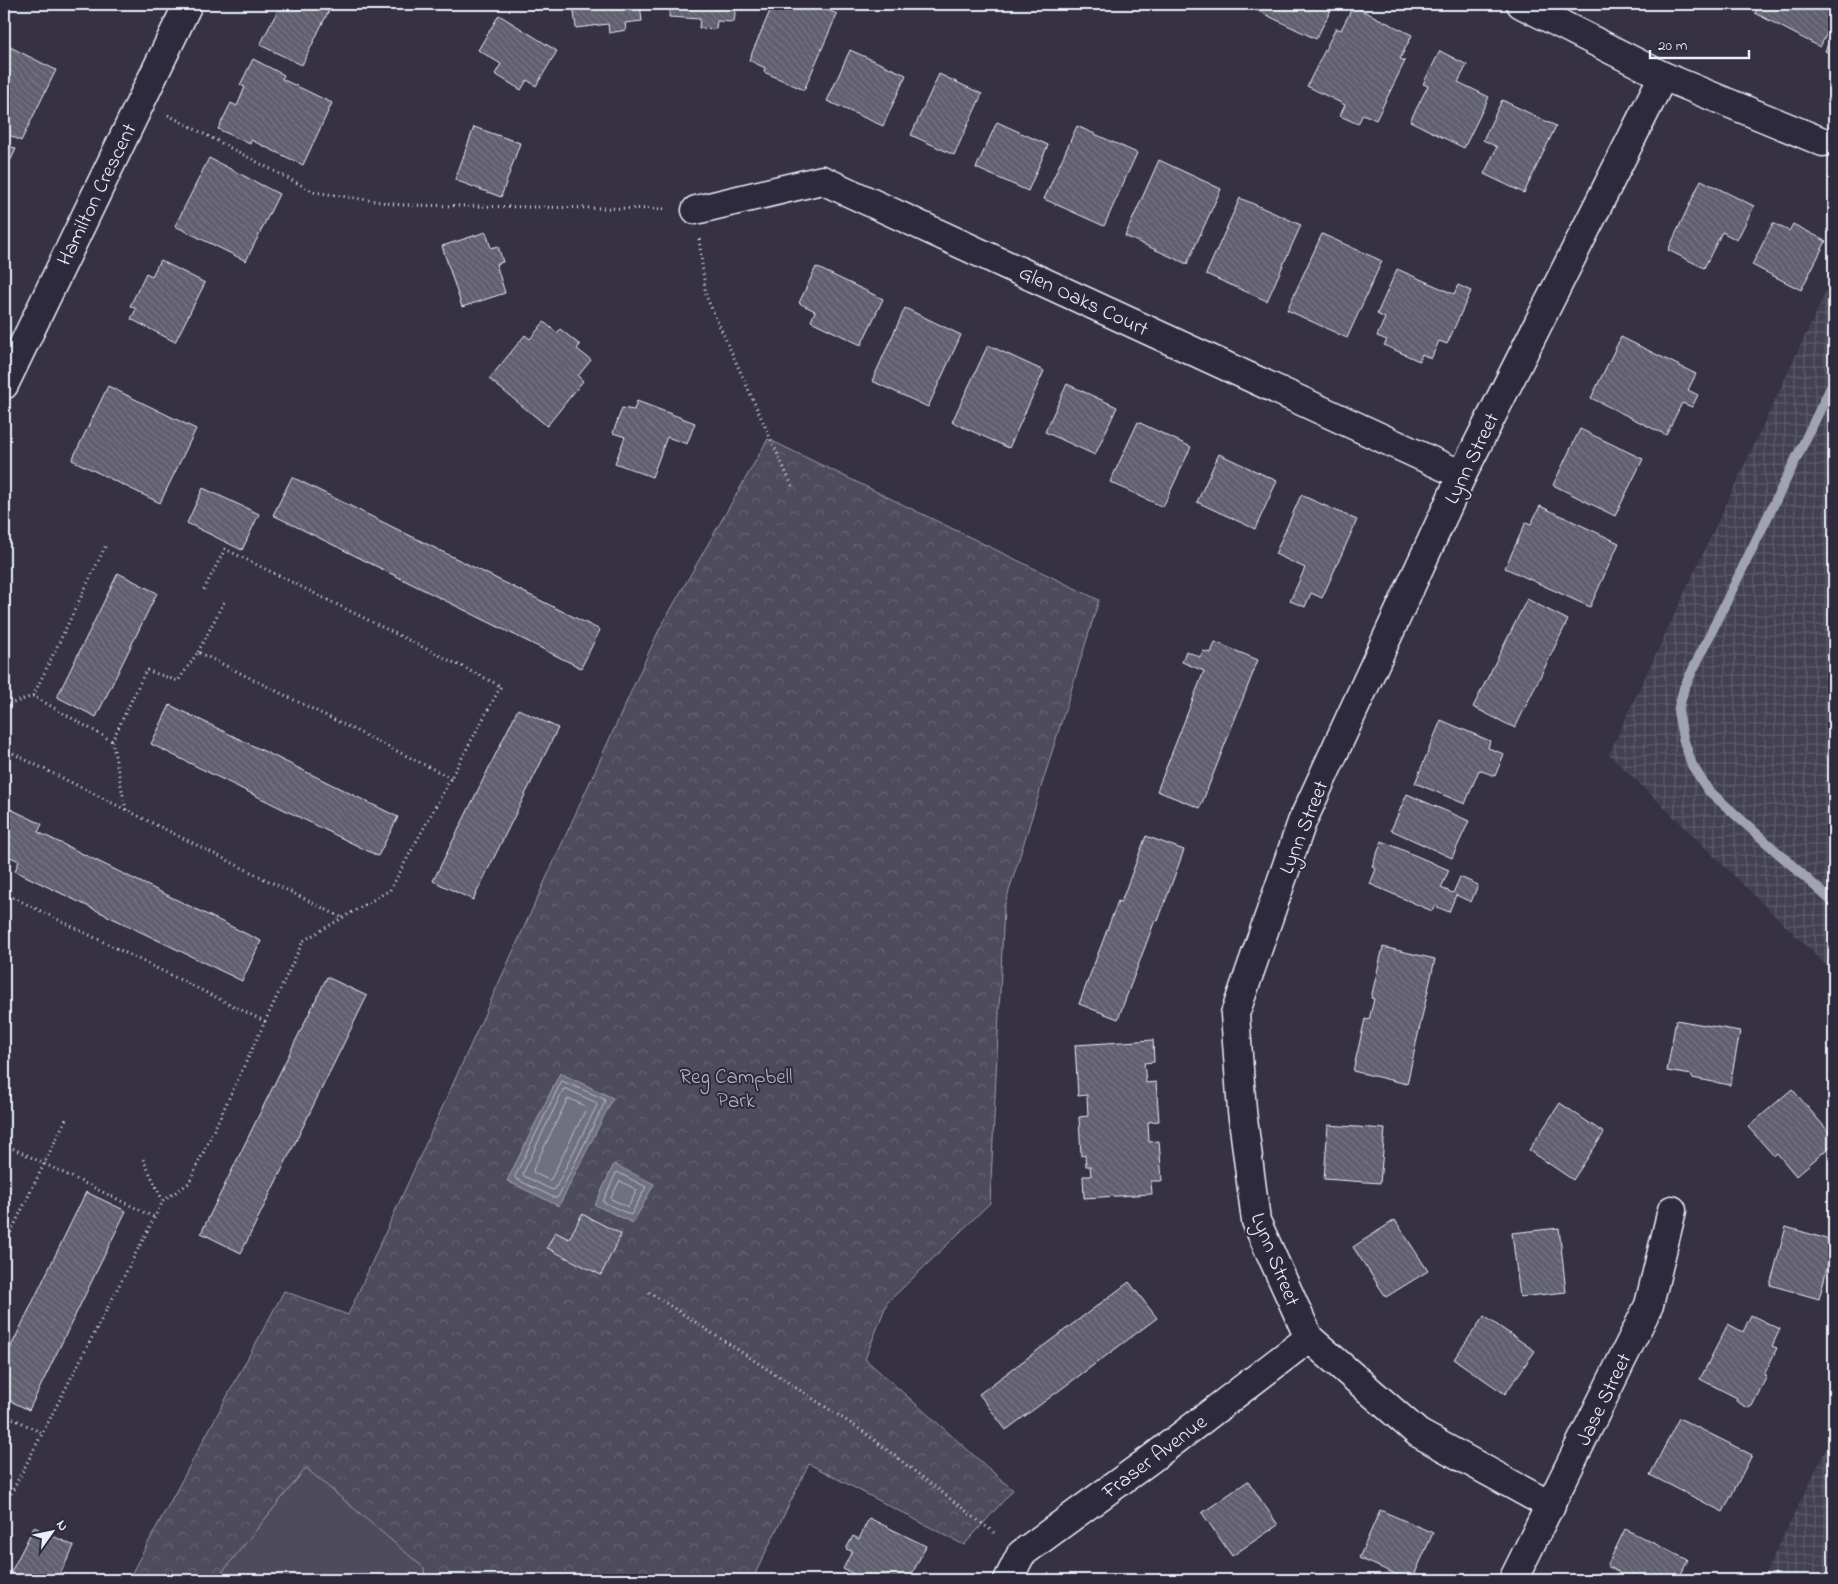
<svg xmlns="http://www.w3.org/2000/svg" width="1838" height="1584" font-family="'Indie Flower',sans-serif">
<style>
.industrial{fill:url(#industrial-grid)}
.park{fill:url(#park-crowns);stroke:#9a9eaa}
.pitch{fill:#4d4b5c;stroke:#9a9eaa}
.water{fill:#70717f;stroke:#a0a4af}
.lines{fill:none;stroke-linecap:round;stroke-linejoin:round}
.shore{stroke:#b8bec8;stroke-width:1}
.stream{stroke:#a0a4af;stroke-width:10}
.building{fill:url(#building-back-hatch);stroke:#e8f1f8}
.street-casing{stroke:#e8f1f8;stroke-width:31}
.path{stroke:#e8f1f8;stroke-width:3;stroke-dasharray:1 4;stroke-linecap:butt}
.street{stroke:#2f2a3d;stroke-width:28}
.labels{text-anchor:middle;stroke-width:4;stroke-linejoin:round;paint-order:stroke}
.street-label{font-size:21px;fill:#e8f1f8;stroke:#2f2a3d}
.park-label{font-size:21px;fill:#b2b7c1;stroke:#2f2a3d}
</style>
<defs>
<pattern id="industrial-grid" width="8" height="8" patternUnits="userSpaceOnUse" patternTransform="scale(1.25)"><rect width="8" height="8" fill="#433f51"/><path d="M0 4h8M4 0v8" fill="none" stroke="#5e5b6b"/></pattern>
<pattern id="park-crowns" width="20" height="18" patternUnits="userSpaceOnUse" patternTransform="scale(1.25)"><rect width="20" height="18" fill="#4d4b5c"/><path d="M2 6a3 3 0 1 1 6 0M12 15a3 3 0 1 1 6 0" fill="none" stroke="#676574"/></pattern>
<pattern id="building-back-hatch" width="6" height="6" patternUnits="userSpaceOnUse" patternTransform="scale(1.25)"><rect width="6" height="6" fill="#605e6e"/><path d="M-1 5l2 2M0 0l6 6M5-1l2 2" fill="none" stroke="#777683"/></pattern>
</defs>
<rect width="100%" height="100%" fill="#363244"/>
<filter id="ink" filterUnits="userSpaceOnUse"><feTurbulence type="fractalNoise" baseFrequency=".02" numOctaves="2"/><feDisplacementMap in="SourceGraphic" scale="10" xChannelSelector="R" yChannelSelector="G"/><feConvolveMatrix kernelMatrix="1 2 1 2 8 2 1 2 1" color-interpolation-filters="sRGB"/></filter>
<g filter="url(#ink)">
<g class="industrial">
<path d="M1834,274V973L1609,754Z"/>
<path d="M1834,1433V1580H1762Z"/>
</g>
<path class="park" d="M768,439L1099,600L1004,907L990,1203L887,1303L865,1359L1013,1490L964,1545L809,1464L752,1580H128L284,1291L348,1315L659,630Z"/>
<path class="pitch" d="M306,1468L424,1568L425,1580H216Z"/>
<g class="water">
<path d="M560,1073L613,1098L559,1206L507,1181Z"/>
<path d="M614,1164L654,1184L633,1223L595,1205Z"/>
</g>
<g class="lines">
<g class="shore">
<path d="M562,1081L604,1099L605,1102L558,1197L555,1198L516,1179L515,1177Z"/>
<path d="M564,1089H567L595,1102L597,1105L555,1189L552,1190L524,1176L523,1174Z"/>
<path d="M570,1099L585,1106L586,1109L551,1179L549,1180L534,1173L533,1170L567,1100Z"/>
<path d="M617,1172L646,1187L631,1215L603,1202Z"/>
<path d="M620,1181L637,1190L628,1207L611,1199Z"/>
</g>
<path class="stream" d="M1834,381L1684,688L1678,711L1683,738L1692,765L1708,790L1834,903"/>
</g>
<g class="building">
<path d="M281,4H332L302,65L260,45Z"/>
<path d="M573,4H640L642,21L625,23L626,30L609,33L608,24L576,28Z"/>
<path d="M670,4H736L734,22L717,21L716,29L699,28L700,19L669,17Z"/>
<path d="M773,4H815L837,14L804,90L764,72L765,68L749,60Z"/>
<path d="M1259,4H1334L1316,39L1256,10Z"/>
<path d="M1760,4H1834V19L1820,47L1755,13Z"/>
<path d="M1353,6L1412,35L1400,59L1405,61L1376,120L1363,114L1358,124L1340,116L1345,105L1307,86L1336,28L1341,30Z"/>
<path d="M499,15L557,51L536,86L527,80L521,90L495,74L501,64L478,50Z"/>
<path d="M1834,30V56L1825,51Z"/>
<path d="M8,46L56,70L21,141L4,132V56Z"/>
<path d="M850,50L906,75L883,126L827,101Z"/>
<path d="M1440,51L1467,65L1458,82L1489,97L1464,148L1410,121L1428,86L1423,84Z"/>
<path d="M253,59L284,75L282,79L332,103L303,165L251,140L250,144L218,129L231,103L237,106L245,87L240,85Z"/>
<path d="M939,74L982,94L954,155L911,135Z"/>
<path d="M1502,100L1556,126L1524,193L1484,174L1497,147L1483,140Z"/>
<path d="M997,122L1048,145L1028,191L976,168Z"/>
<path d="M1077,126L1137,153L1104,226L1044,199Z"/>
<path d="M474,127L520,143L501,197L455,180Z"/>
<path d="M4,143L16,149L4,174Z"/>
<path d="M209,158L279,194L246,261L175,226Z"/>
<path d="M1159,160L1221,189L1187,264L1125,236Z"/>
<path d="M1701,180L1754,206L1737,240L1722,232L1704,268L1668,250Z"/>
<path d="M1240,198L1301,225L1267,301L1206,274Z"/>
<path d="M1773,223L1789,231L1793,224L1826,241L1801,290L1752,265Z"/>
<path d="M486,232L491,248L498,246L503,262L496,264L505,293L462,307L442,246Z"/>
<path d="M1322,234L1382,261L1347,338L1287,310Z"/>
<path d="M160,260L205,283L175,342L131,319L136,309L130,306L146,273L152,276Z"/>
<path d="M816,267L883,299L861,345L811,321L815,311L799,303Z"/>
<path d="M1397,269L1454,294L1458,285L1471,291L1447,344L1439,341L1431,359L1422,354L1419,361L1384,345L1387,340L1377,336L1385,318L1377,314Z"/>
<path d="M905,308L961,335L928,407L872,381Z"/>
<path d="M544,322L557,333L560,329L580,345L577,349L591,360L578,376L583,381L547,426L489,379L525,335L530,339Z"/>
<path d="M1621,337L1696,374L1688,390L1698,395L1692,407L1682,403L1666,435L1591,398Z"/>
<path d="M988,345L1044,371L1009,448L952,422Z"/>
<path d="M1067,384L1117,407L1095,455L1045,432Z"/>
<path d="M108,386L196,429L160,503L72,460Z"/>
<path d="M637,401L695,423L687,444L667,437L652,477L615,463L625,437L613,433L622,408L634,410Z"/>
<path d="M1138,422L1191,447L1163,507L1110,482Z"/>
<path d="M1580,429L1643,459L1615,516L1553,485Z"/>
<path d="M1219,454L1277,481L1255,529L1197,502Z"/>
<path d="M292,477L600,630L581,668L273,515Z"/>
<path d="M203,488L259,514L242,550L187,523Z"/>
<path d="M1301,495L1357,520L1322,598L1311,593L1305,607L1290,601L1305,568L1275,554Z"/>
<path d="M1540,506L1619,543L1590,607L1505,568L1526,522L1531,524Z"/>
<path d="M118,573L157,593L96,717L57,697Z"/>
<path d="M1527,599L1568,620L1515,728L1473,707Z"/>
<path d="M1215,642L1258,660L1200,808L1157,791L1204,671L1182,662L1186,651L1200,657L1203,651L1211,653Z"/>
<path d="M170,705L398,817L378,856L151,744Z"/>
<path d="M518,709L558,728L473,900L433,881Z"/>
<path d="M1441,720L1490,741L1488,748L1504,754L1495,776L1479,770L1465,804L1415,783Z"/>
<path d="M1407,794L1469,821L1452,858L1391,830Z"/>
<path d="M4,806L42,824L38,832L261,941L242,981L15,871L19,861L4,854Z"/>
<path d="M1146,836L1184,850L1158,921L1155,920L1118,1019L1079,1004L1118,901L1121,902Z"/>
<path d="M1382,841L1449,870L1441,888L1453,893L1460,877L1478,885L1471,902L1456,895L1449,912L1435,906L1432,911L1370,884L1376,869L1372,866Z"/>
<path d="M1383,947L1435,959L1407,1084L1353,1071L1365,1019L1369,1020L1374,999L1371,998Z"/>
<path d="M327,977L367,996L241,1253L201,1233Z"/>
<path d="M1676,1020L1740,1031L1730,1085L1692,1078V1075L1667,1071Z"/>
<path d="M1153,1040L1154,1062L1144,1063L1146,1083L1156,1082L1159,1121L1148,1122L1149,1142L1159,1141L1162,1181H1151L1152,1194L1084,1198L1083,1176H1091L1090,1166H1086L1085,1155L1081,1156L1079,1117L1088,1116L1087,1095L1078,1096L1075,1045Z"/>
<path d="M1792,1089L1834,1138V1143L1796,1176L1777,1153L1774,1156L1748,1127Z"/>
<path d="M1560,1103L1604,1133L1573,1180L1529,1150Z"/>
<path d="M1328,1125L1385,1129L1380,1183L1324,1179Z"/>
<path d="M86,1192L126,1211L29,1410L4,1398V1361Z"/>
<path d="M582,1214L621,1234L601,1275L547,1248L555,1232L569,1239Z"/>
<path d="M1395,1220L1428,1271L1386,1297L1353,1247Z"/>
<path d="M1786,1227L1834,1241L1819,1299L1770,1285Z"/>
<path d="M1559,1228L1566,1292L1520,1297L1512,1233Z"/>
<path d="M1129,1282L1157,1318L1006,1430L979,1394Z"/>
<path d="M1751,1315L1780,1329L1772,1346L1777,1348L1764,1375L1767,1376L1752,1406L1748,1408L1736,1401L1737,1398L1700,1379L1728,1324L1743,1332Z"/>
<path d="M1484,1316L1535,1351L1505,1394L1454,1359Z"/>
<path d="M1679,1418L1752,1455L1723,1512L1650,1475Z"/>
<path d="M1248,1481L1278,1525L1232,1556L1202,1513Z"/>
<path d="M1380,1510L1433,1533L1412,1580H1409L1359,1558Z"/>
<path d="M869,1518L926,1546L909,1580H858L859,1577L843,1569L852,1551L846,1549L853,1536L859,1539Z"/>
<path d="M34,1527L74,1546L57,1580H7Z"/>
<path d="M1625,1529L1688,1560L1678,1580H1614L1619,1572L1607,1566Z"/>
</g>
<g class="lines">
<defs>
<g id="street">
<path d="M1521,4L1663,76L1823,142"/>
<path d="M696,210L822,180L1462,475"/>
<path d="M4,385L188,4"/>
<path d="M1551,1506L1418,1433L1309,1338L1256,1221L1242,1111L1235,1014L1302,822L1462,475L1663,76"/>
<path d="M1008,1580L1021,1554L1151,1459L1309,1338"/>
<path d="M1513,1580L1649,1305L1672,1210"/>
</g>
</defs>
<use href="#street" class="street-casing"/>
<g class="path">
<path d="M168,115L314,192L401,205L667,209"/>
<path d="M699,239L706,296L793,488"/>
<path d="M198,652L224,602"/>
<path d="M33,696L107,543"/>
<path d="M4,706L33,696L112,741"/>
<path d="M4,749L343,918"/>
<path d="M126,810L112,741L146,670L178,681L198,652L451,778"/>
<path d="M4,893L266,1022"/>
<path d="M4,1144L154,1217"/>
<path d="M163,1201L189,1183L303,941L390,890L501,686L225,549L203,591"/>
<path d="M4,1246L66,1119"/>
<path d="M649,1292L864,1432L997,1535"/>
<path d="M4,1414L42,1433"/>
<path d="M4,1507L163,1201L143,1159"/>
</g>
<use href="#street" class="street"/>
</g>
</g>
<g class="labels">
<g class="street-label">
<text transform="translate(96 194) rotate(-64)" y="7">Hamilton Crescent</text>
<text transform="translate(1084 300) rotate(25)" y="7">Glen Oaks Court</text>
<text transform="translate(1471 458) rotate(-64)" y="7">Lynn Street</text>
<text transform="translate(1303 827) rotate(-68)" y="7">Lynn Street</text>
<text transform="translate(1276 1259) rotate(68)" y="7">Lynn Street</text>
<text transform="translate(1603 1399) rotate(-64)" y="7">Jase Street</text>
<text transform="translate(1154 1456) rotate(-37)" y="7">Fraser Avenue</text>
</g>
<g class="park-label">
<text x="736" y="1083">Reg Campbell<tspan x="736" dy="24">Park</tspan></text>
</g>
</g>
<rect width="1838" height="1584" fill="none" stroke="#2f2a3d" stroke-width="20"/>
<rect x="10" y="10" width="1818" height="1564" fill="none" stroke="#e8f1f8" stroke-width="2" filter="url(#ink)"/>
<g transform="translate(52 1532) rotate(57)" stroke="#2f2a3d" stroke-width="4" paint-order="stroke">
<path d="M0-4L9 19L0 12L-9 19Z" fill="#e8f1f8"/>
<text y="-8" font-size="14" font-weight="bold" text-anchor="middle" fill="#e8f1f8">N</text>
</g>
<path d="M1650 50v8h99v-8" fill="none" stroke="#e8f1f8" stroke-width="2.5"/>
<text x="1658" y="50" font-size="15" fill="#e8f1f8" stroke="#2f2a3d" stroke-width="4" paint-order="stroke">20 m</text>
</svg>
